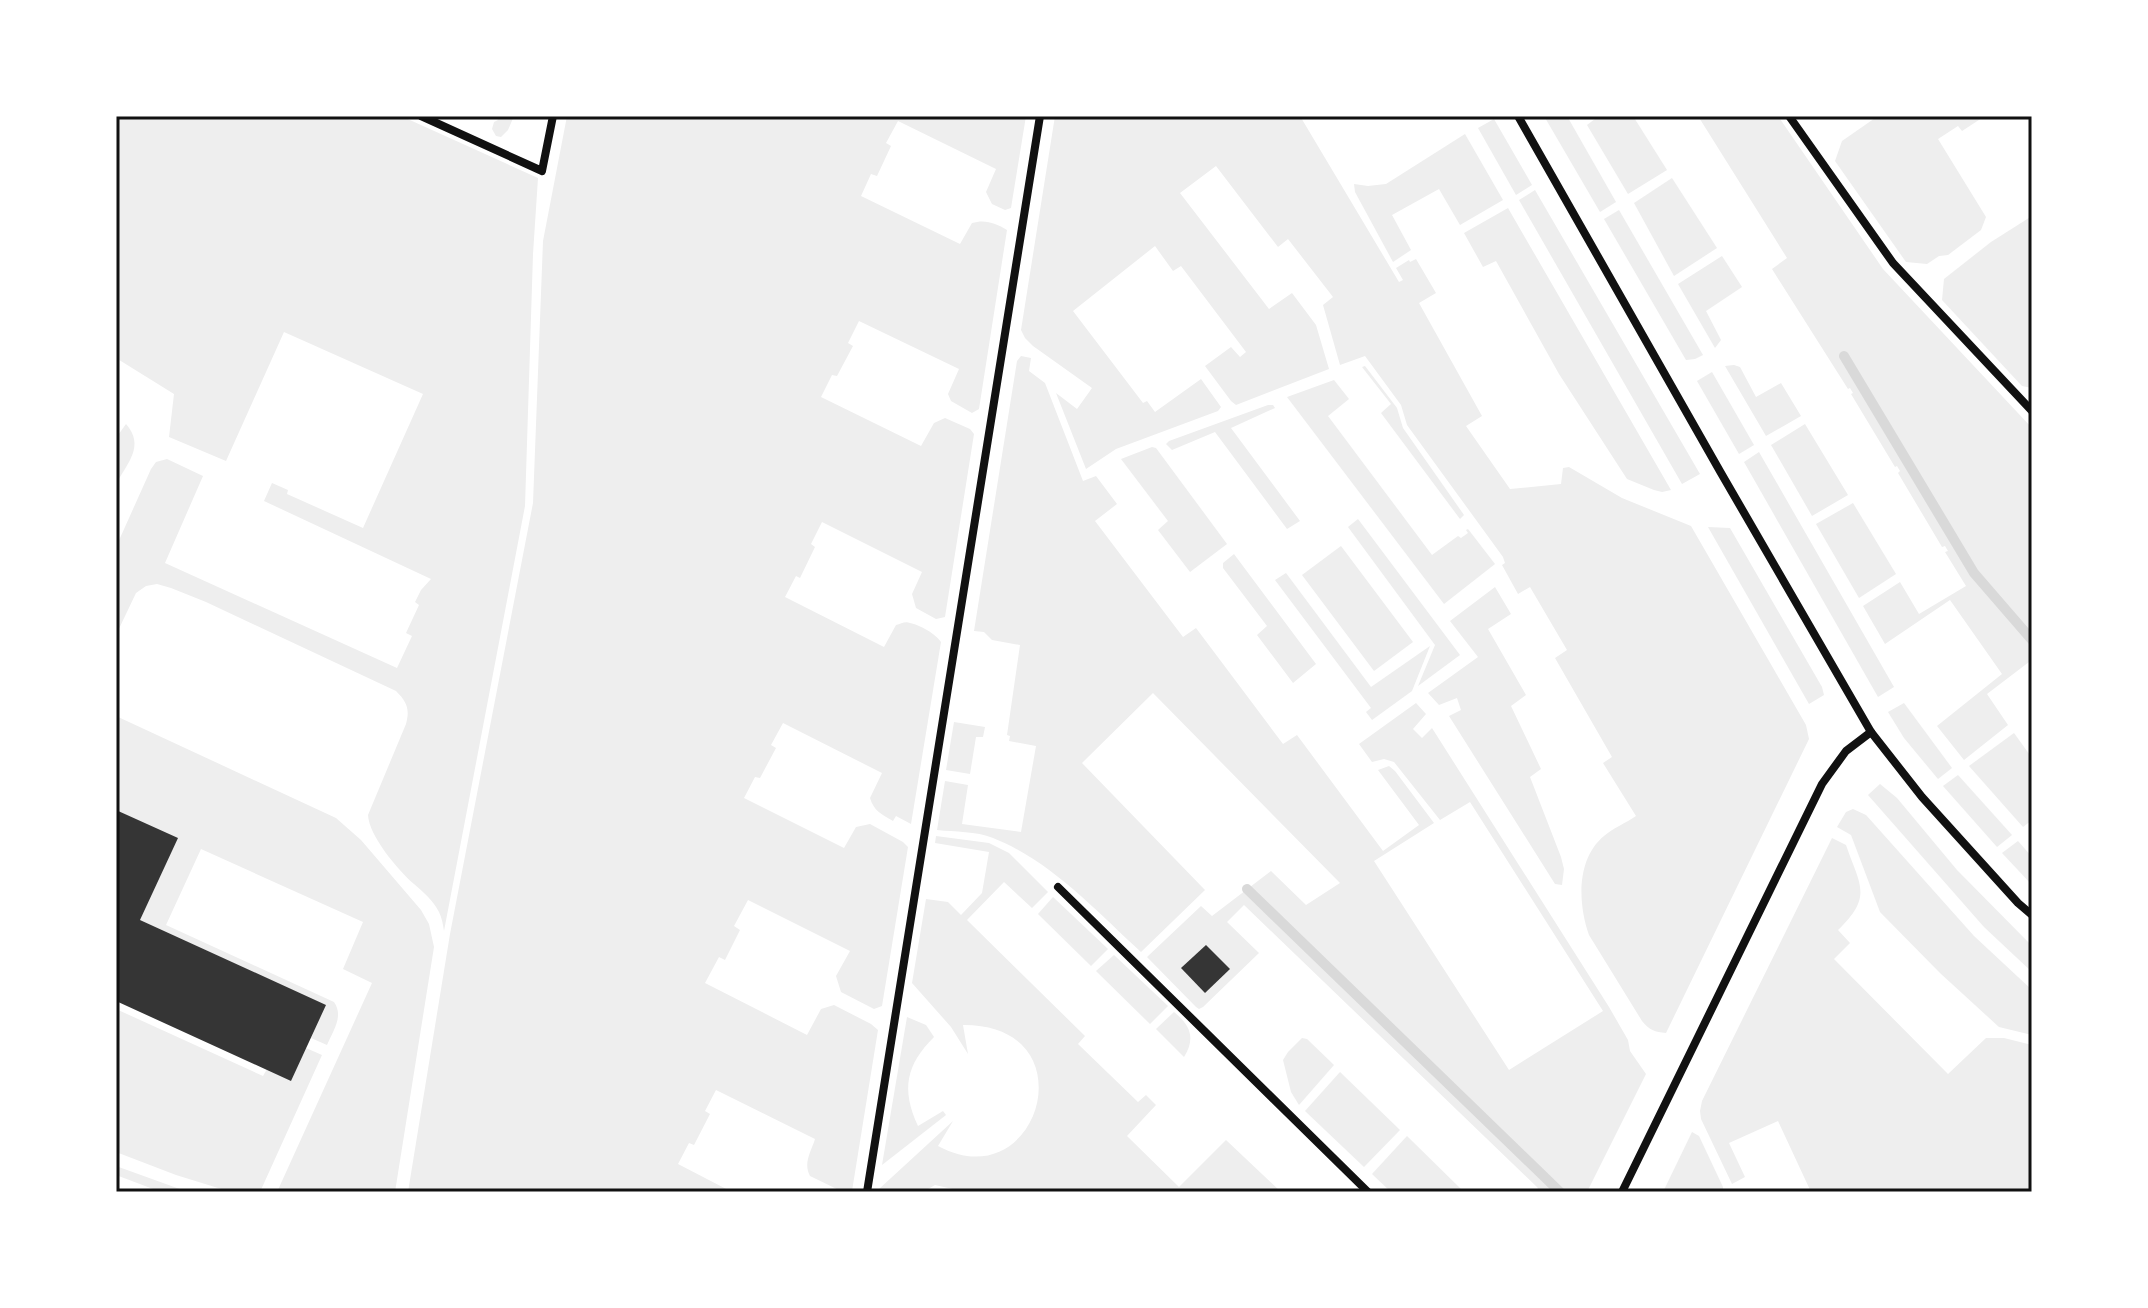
<svg xmlns="http://www.w3.org/2000/svg" width="2148" height="1308" font-family="'Noto Sans',sans-serif">
<style>
.green{fill:#eee}
.lines{fill:none;stroke-linecap:round;stroke-linejoin:round}
.stream{stroke:#d9d9d9;stroke-width:10}
.building{fill:#353535}
.minor{stroke:#111;stroke-width:8}
.neatline{fill:none;stroke:#111;stroke-width:3}
</style>
<rect width="100%" height="100%" fill="#fff"/>
<g class="green">
<path d="M116,116H401L538,178L533,254L525,506L444,931C443,925 442,918 439,912C433,900 423,892 414,884C398,870 369,836 368,815L406,724C410,709 407,702 396,691L206,602L171,588L157,584L146,586L136,593L116,635V547L151,469L156,462L167,459L203,476L165,563L397,668L412,636L406,633L419,605L415,602L421,590L431,579L264,501L272,483L288,490L287,494L363,528L423,394L284,332L226,461L169,437L174,394L116,358Z"/>
<path d="M496,116H514L508,130L501,137L496,136L492,129L494,122L498,120Z"/>
<path d="M567,116H1026L1011,208L1005,210L992,204L986,192L996,169L898,121L886,143L891,146L877,176L871,174L861,196L960,244L972,223C985,219 996,223 1007,230L979,409L972,413L951,401L948,394L959,369L859,321L848,343L853,346L837,376L832,375L821,397L921,446L934,423L945,418L970,429L974,434L945,617L936,619L916,608L912,594L922,572L822,522L811,544L815,547L800,578L796,576L785,597L884,647L896,625C901,624 905,621 910,623C920,625 936,634 941,642L911,824L896,816L893,821C881,814 874,811 870,798L882,773L783,723L771,745L776,748L760,778L755,777L744,798L844,848L856,827L870,824L903,842L908,847L882,1006L874,1009L841,992L836,976L850,951L748,900L734,926L740,930L725,960L719,957L705,983L807,1035L821,1009L834,1005L871,1024L878,1030L852,1191L843,1192L810,1176C803,1163 811,1152 815,1139L716,1090L705,1111L710,1114L694,1145L689,1143L678,1164L732,1192H408L450,934L533,503L543,241Z"/>
<path d="M1055,116H1300L1399,282L1403,280L1396,268L1409,260L1410,262L1416,259L1436,293L1419,303L1482,416L1466,426L1510,489L1561,484L1563,468L1569,467L1622,498L1691,526L1806,725L1809,739L1666,1033C1655,1032 1649,1030 1642,1021L1589,935C1578,904 1576,859 1604,836C1613,828 1626,823 1636,816L1603,763L1612,757L1555,658L1567,650L1530,587L1518,594L1502,565L1505,563L1503,557L1407,425L1401,405L1365,356L1340,365L1323,305L1333,297L1288,239L1278,247L1216,166L1180,193L1269,309L1292,293L1316,325L1329,369L1236,405L1231,401L1205,366L1231,347L1240,357L1246,352L1181,266L1173,271L1155,246L1073,311L1143,403L1147,401L1155,412L1201,379L1221,407L1218,411L1116,449L1086,469L1056,393L1077,409L1092,388L1033,346L1025,338L1021,330Z"/>
<path d="M1544,116H1567L1616,202L1600,212Z"/>
<path d="M1599,116H1633L1667,170L1628,194L1587,125Z"/>
<path d="M1698,116H1778L1883,269L2032,428V665L2029,662L1987,694L2008,725L1964,760L1937,726L2002,674L1950,600L1885,644L1863,606L1900,582L1919,614L1966,586L1945,552L1948,551L1945,546L1942,547L1898,473L1900,471L1897,466L1895,467L1851,394L1853,393L1850,388L1848,389L1772,269L1787,258Z"/>
<path d="M1878,116H1985L1962,131L1958,126L1938,139L1986,217L1981,230L1948,255L1939,256L1927,264L1906,262L1835,161L1842,141Z"/>
<path d="M1494,119L1532,185L1516,195L1478,128Z"/>
<path d="M1465,134L1503,200L1460,225L1439,189L1392,215L1411,250L1393,262L1355,192L1354,184L1368,186L1386,184Z"/>
<path d="M1672,178L1717,248L1674,276L1634,203Z"/>
<path d="M1535,190L1700,474L1682,484L1519,200Z"/>
<path d="M1508,208L1671,490L1662,492L1654,490L1627,479L1559,374L1496,261L1483,267L1464,233Z"/>
<path d="M1619,210L1703,355L1695,359L1686,360L1604,219Z"/>
<path d="M2032,216V388L2022,386L1942,300L1944,279L1991,242Z"/>
<path d="M1722,256L1742,287L1706,311L1721,340L1715,348L1678,284Z"/>
<path d="M1021,356L1031,358L1029,371L1045,383L1083,481L1096,476L1117,504L1095,521L1183,637L1196,628L1283,744L1297,735L1383,851L1419,825L1378,770L1389,766L1395,771L1434,823L1374,861L1509,1070L1603,1011L1470,802L1440,820L1394,762L1384,759L1372,762L1359,744L1416,703L1426,714L1413,729L1422,738L1432,728L1609,1007L1628,1040L1630,1051L1646,1074L1587,1192H1535L1538,1188L1244,905L1227,922L1259,953L1203,1007L1199,1009L1196,1007L1147,957L1201,906L1212,916L1271,871L1306,905L1340,883L1153,693L1082,763L1205,890L1141,952C1095,910 1051,861 993,838C976,831 955,832 937,830L945,781L968,785L962,824L1021,832L1036,746L1009,741L1010,736L1007,735L1020,645L992,640L984,632L974,631L1017,361Z"/>
<path d="M1734,365L1740,367L1756,397L1781,383L1801,416L1766,436L1725,366Z"/>
<path d="M1365,366L1397,408L1403,428L1464,515L1460,519L1381,413L1391,404L1362,367Z"/>
<path d="M1712,372L1754,445L1739,454L1697,381Z"/>
<path d="M1334,380L1349,399L1328,416L1432,555L1458,536L1461,538L1468,533L1466,530L1468,529L1495,564L1444,604L1287,397Z"/>
<path d="M1268,405H1273L1275,408L1231,428L1300,521L1287,529L1215,432L1172,450L1166,444L1169,441Z"/>
<path d="M126,424C145,446 128,462 116,484V438Z"/>
<path d="M1805,424L1848,495L1812,516L1771,445Z"/>
<path d="M1152,447L1156,448L1227,544L1190,572L1158,530L1168,521L1121,459Z"/>
<path d="M1759,452L1894,687L1878,697L1744,462Z"/>
<path d="M1853,503L1896,574L1859,598L1816,524Z"/>
<path d="M1358,519L1460,655L1418,686L1435,645L1348,527Z"/>
<path d="M1708,527L1730,528L1822,687L1824,695L1809,704Z"/>
<path d="M1341,546L1413,642L1374,671L1302,575Z"/>
<path d="M1234,554L1316,664L1293,683L1257,635L1267,626L1223,568V563Z"/>
<path d="M1286,573L1371,687L1430,646L1412,691L1372,720L1366,712L1371,708L1275,580Z"/>
<path d="M1495,587L1511,614L1488,629L1526,695L1511,706L1541,769L1530,777L1561,857L1564,869L1562,885L1555,884L1449,716L1461,710L1457,698L1439,705L1428,693L1478,657L1450,621Z"/>
<path d="M1904,703L1952,768L1938,779L1904,738L1888,712Z"/>
<path d="M116,716L336,818L361,840L421,910L429,924L434,947L395,1192H277L372,983L343,969L363,922L201,849L166,925L334,1002C344,1016 333,1031 327,1045L311,1038L325,1005L140,920L177,839L116,810Z"/>
<path d="M954,722L985,727L983,737H976L970,774L946,770Z"/>
<path d="M2014,733L2032,758V820L2023,827L1969,766Z"/>
<path d="M1958,775L2012,835L1997,847L1943,786Z"/>
<path d="M1880,784L1897,798L1957,870L2032,946V972L1984,927L1868,795Z"/>
<path d="M1853,809L1866,815L1974,936L2032,990V1035L1999,1027L1940,973L1880,912L1851,835L1837,827L1846,812Z"/>
<path d="M936,836L989,843L1009,853L1048,892L1032,908L1004,882L967,920L1085,1036L1078,1044L1138,1102L1146,1095L1156,1105L1127,1136L1179,1187L1226,1140L1281,1192H966L935,1185L923,1192H878L879,1189L953,1121L938,1146C1039,1201 1091,1024 963,1025L968,1054L951,1027L912,983L926,899L948,902L961,915L982,893L989,852L935,843Z"/>
<path d="M1832,838L1846,845C1860,886 1873,896 1838,930L1850,943L1834,959L1948,1074L1986,1038H2004L2032,1045V1192H1811L1778,1121L1729,1143L1745,1177L1732,1184L1701,1119L1700,1111L1702,1101Z"/>
<path d="M2018,841L2032,857V885L2002,853Z"/>
<path d="M1053,897L1108,949L1091,966L1038,914Z"/>
<path d="M1114,955L1168,1006L1150,1024L1096,971Z"/>
<path d="M116,1009L263,1076L267,1069L291,1080L306,1048L322,1055L260,1192H231L176,1175L116,1152Z"/>
<path d="M1174,1012C1190,1025 1196,1038 1184,1057L1156,1029Z"/>
<path d="M907,1017L926,1025L934,1037C906,1065 901,1089 918,1126L943,1111L946,1115L882,1165Z"/>
<path d="M1302,1038L1307,1039L1334,1065L1299,1105L1291,1092L1283,1060L1288,1052Z"/>
<path d="M1340,1072L1400,1130L1364,1167L1305,1111Z"/>
<path d="M1692,1132L1699,1136L1723,1187V1192H1663Z"/>
<path d="M1407,1136L1464,1192H1391L1372,1174Z"/>
<path d="M116,1166L188,1192H161L116,1175Z"/>
</g>
<g class="lines">
<g class="stream">
<path d="M1844,356L1974,573L2032,640"/>
<path d="M1247,889L1560,1192"/>
</g>
</g>
<g class="building">
<path d="M116,810L178,838L140,920L326,1005L291,1081L116,1001Z"/>
<path d="M1206,945L1230,969L1205,993L1181,968Z"/>
</g>
<g class="lines">
<g class="minor">
<path d="M421,116L542,171L553,116"/>
<path d="M1518,116L1721,473L1871,732L1922,797L2018,903L2032,915"/>
<path d="M1789,116L1893,263L2032,411"/>
<path d="M1058,887L1368,1192"/>
<path d="M867,1192L1040,116"/>
<path d="M1622,1192L1822,784L1846,751L1871,732"/>
</g>
</g>
<rect width="2148" height="1308" fill="none" stroke="#ffffff" stroke-width="236"/>
<rect x="118" y="118" width="1912" height="1072" class="neatline"/>
</svg>
